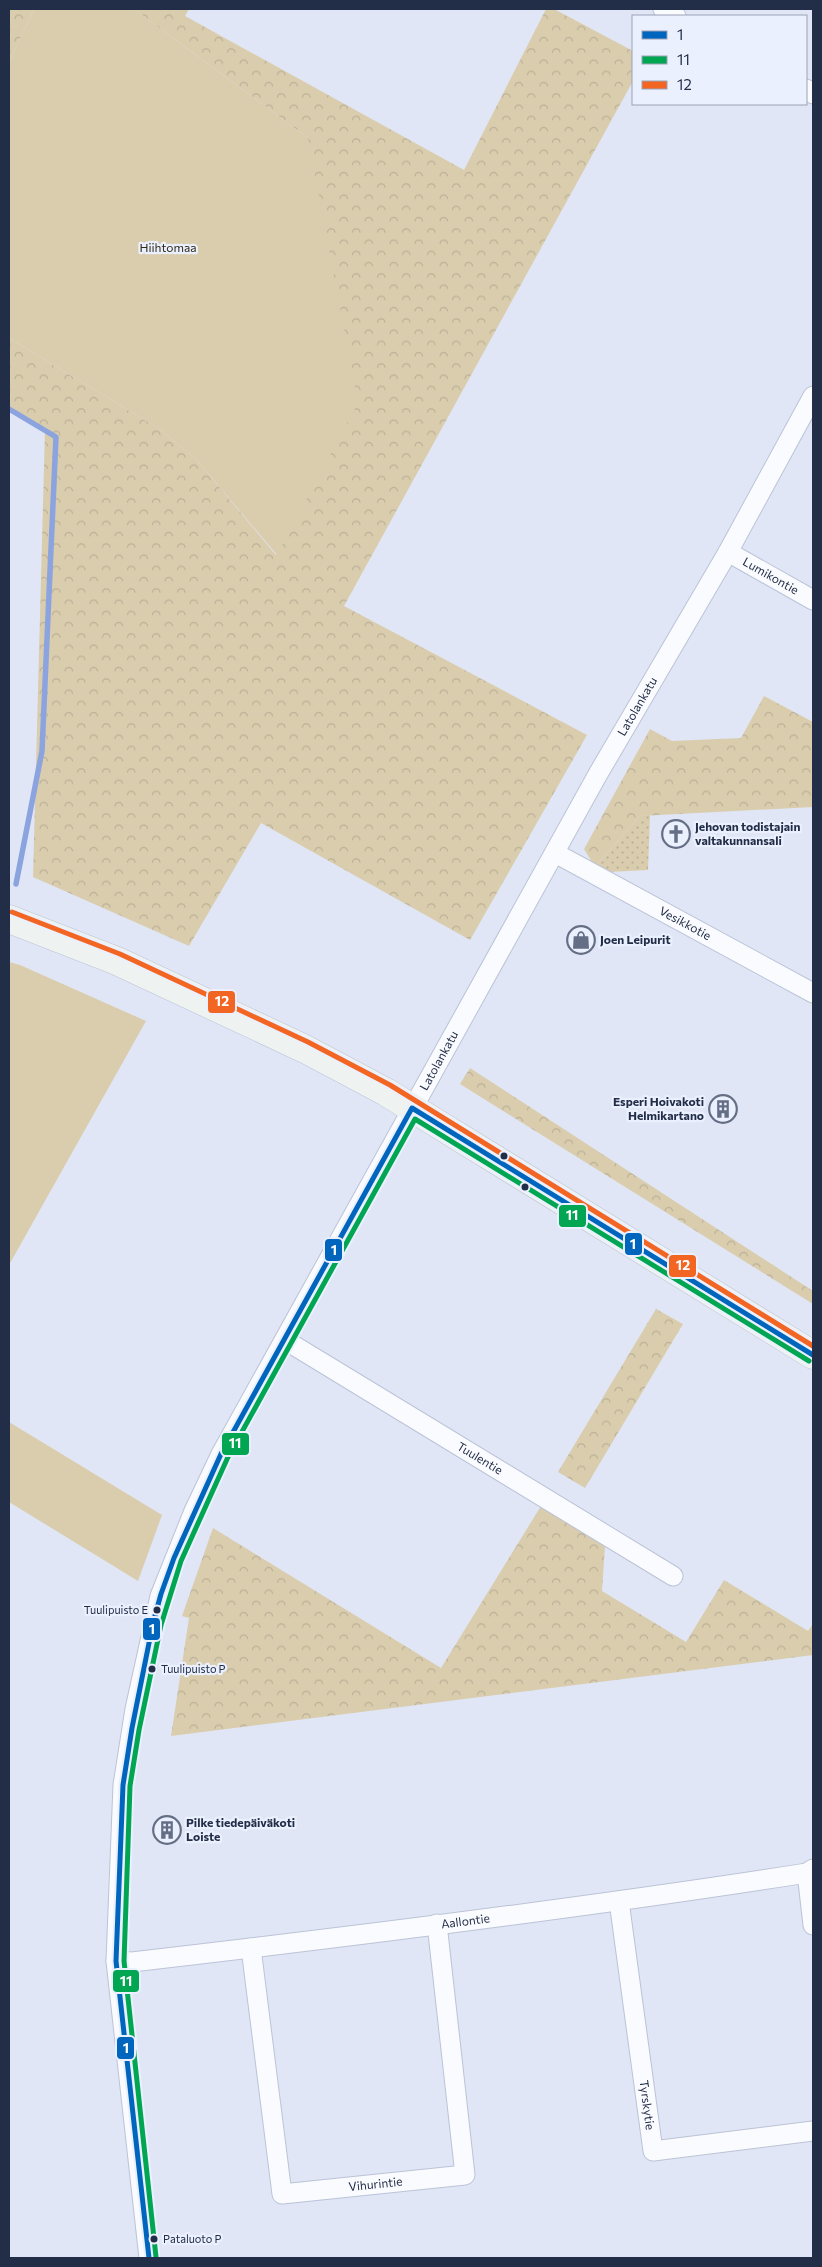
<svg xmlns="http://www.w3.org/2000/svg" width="822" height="2267" font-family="Commissioner,sans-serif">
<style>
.grass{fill:url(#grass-dots)}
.forest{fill:url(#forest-crowns)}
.green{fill:#dacdae}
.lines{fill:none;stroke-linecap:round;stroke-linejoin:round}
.stream{stroke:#8ba3de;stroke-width:5.5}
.minor-casing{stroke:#bbc3d7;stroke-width:21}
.secondary-casing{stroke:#bbc3d7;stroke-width:29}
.minor{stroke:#fafbfe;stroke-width:19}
.secondary{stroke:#eef2f1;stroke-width:28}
.bus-1-casing{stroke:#eaf0fe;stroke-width:9}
.bus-2-casing{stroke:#eaf0fe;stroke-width:9}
.bus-3-casing{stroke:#eaf0fe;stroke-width:9}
.bus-1{stroke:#0065bd;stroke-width:5}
.bus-2{stroke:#00a651;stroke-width:5}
.bus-3{stroke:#f26522;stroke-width:5}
.bus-dot{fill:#222d47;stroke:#eaf0fe;stroke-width:2}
.labels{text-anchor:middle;stroke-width:4.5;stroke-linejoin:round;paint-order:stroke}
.bus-label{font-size:11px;fill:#222d47;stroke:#eaf0fe;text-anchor:start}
.park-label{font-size:12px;fill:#302817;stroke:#eaf0fe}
.street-label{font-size:12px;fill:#222d47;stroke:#eaf0fe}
.poi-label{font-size:12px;font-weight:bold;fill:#222d47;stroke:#eaf0fe;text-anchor:start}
.line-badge{stroke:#eaf0fe;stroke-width:2}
.badge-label{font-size:14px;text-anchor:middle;font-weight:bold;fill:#fff}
</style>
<defs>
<pattern id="grass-dots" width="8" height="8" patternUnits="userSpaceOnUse" patternTransform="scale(1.25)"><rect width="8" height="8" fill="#dacdae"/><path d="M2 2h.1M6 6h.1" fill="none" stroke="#bbb097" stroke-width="1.8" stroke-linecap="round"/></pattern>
<pattern id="forest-crowns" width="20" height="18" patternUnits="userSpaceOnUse" patternTransform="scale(1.25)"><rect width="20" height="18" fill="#dacdae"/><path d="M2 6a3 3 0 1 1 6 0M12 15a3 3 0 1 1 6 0" fill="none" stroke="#bbb097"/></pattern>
</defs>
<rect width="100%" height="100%" fill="#e0e6f5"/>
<path class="grass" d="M650,815L648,870L608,872L595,867L640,816Z"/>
<g class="forest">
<path d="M9,9H34L9,62Z"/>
<path d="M134,9H189L185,16L464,170L546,9H554L633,51V81L344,606L587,735L470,940L261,823L189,946L33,877L45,429L9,411V338L158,428L195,458L276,555L308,138Z"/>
<path d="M764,696L813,722V807L640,816L595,867L584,849L650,729L672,741L741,738Z"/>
<path d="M470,1068L813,1291V1304L460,1084Z"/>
<path d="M656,1309L683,1324L585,1488L558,1472Z"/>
<path d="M541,1506L605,1546L602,1591L686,1642L724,1580L808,1631L813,1624V1655L171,1736L189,1618L182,1616L213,1528L441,1668Z"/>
</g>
<g class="green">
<path d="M34,9H134L308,138L358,403L277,555L195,458L158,428L9,338V62Z"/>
<path d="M9,962L20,965L146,1021L9,1265Z"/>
<path d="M9,1422L162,1515L138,1581L9,1502Z"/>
</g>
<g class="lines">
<path class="stream" d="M9,409L56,437L42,751L16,884"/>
<defs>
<g id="minor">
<path d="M663,9L676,16"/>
<path d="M806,89L813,94"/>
<path id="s1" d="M728,552L813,600"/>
<path id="s2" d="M555,853L813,993"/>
<path id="s3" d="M285,1340L673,1576"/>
<path d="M807,1873L813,1925"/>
<path id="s4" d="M619,1901L653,2151L813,2131"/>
<path id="s5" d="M251,1948L282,2194L465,2175L437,1924"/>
<path id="s6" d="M116,1961L132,1962C357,1936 583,1908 807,1873L813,1869"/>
<path id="s7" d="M149,2258L116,1961L123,1785L135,1709L160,1596L194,1511L221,1454L598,774L728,552L813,396"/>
</g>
<path id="secondary" d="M9,919L117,961L305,1049L386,1092L813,1355"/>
</defs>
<use href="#minor" class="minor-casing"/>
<use href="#secondary" class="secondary-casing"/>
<use href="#minor" class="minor"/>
<use href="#secondary" class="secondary"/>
<defs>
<path id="bus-1" d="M149,2258L116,1961L123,1785L132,1728L153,1623L161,1594L174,1558L221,1454L412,1108L813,1355"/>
<path id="bus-2" d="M156,2257L124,1961L130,1786L139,1730L161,1625L181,1561L228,1457L415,1119L809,1361"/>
<path id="bus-3" d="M12,912L120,954L308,1042L390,1085L813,1346"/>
</defs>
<use href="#bus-1" class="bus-1-casing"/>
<use href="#bus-2" class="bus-2-casing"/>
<use href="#bus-3" class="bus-3-casing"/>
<use href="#bus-1" class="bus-1"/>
<use href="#bus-2" class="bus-2"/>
<use href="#bus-3" class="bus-3"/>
</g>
<defs>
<symbol id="church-ring" viewBox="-11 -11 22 22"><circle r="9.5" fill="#eaf0fe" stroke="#646e84" stroke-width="1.5"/><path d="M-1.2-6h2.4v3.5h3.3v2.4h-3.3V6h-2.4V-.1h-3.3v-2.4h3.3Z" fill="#646e84"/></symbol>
<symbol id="shop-ring" viewBox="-11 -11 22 22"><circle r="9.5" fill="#eaf0fe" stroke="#646e84" stroke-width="1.5"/><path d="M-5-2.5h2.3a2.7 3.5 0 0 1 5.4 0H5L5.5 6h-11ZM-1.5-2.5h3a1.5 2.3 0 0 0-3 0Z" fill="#646e84"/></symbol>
<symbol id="building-ring" viewBox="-11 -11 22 22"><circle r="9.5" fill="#eaf0fe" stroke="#646e84" stroke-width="1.5"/><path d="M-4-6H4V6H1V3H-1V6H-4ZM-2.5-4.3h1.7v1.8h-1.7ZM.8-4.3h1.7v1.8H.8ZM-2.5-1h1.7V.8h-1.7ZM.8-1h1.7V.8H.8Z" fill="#646e84"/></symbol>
</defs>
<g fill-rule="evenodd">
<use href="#church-ring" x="660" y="818" width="32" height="32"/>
<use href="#shop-ring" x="565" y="924" width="32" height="32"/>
<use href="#building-ring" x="707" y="1093" width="32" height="32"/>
<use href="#building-ring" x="151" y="1814" width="32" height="32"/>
</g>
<g class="bus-dot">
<circle cx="504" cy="1156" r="4.5"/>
<circle cx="525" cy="1187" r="4.5"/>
<circle cx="157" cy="1610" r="4.5"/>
<circle cx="152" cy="1669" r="4.5"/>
<circle cx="154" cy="2239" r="4.5"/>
</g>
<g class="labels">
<g class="bus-label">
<text x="148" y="1614" text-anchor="end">Tuulipuisto E</text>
<text x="161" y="1673">Tuulipuisto P</text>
<text x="163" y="2243">Pataluoto P</text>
</g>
<g class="park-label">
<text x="168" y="252">Hiihtomaa</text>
</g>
<g class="street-label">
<text dy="4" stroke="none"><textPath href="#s1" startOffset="49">Lumikontie</textPath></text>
<text dy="4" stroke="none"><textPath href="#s7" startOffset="1678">Latolankatu</textPath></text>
<text dy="4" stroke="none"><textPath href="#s2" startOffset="148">Vesikkotie</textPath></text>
<text dy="4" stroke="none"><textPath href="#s7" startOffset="1272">Latolankatu</textPath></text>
<text dy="4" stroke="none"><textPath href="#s3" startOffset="228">Tuulentie</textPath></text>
<text dy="4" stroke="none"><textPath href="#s6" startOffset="352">Aallontie</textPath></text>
<text dy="4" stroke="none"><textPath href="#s4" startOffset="206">Tyrskytie</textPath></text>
<text dy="4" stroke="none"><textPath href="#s5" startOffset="342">Vihurintie</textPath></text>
</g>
<g class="poi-label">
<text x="695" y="831">Jehovan todistajain<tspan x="695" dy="14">valtakunnansali</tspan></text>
<text x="600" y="944">Joen Leipurit</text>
<text x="704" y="1106" text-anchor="end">Esperi Hoivakoti<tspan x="704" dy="14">Helmikartano</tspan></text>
<text x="186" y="1827">Pilke tiedepäiväkoti<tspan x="186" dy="14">Loiste</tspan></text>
</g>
</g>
<g class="line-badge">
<rect x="207" y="990" width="29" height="24" rx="5" fill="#f26522"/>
<rect x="558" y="1204" width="29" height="24" rx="5" fill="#00a651"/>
<rect x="624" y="1232" width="19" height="24" rx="5" fill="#0065bd"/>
<rect x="324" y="1238" width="19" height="24" rx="5" fill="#0065bd"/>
<rect x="668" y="1254" width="29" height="24" rx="5" fill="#f26522"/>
<rect x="221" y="1432" width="29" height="24" rx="5" fill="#00a651"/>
<rect x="142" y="1617" width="19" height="24" rx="5" fill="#0065bd"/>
<rect x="112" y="1969" width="28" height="24" rx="5" fill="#00a651"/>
<rect x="116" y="2036" width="19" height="24" rx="5" fill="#0065bd"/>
</g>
<g class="badge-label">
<text x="222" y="1006">12</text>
<text x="572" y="1220">11</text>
<text x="633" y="1249">1</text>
<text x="334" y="1255">1</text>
<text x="683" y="1270">12</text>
<text x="235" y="1448">11</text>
<text x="152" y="1634">1</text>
<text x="126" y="1986">11</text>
<text x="126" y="2053">1</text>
</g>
<rect width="822" height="2267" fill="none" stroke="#222d47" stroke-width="20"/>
<rect x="632" y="15" width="175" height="90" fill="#eaf0fe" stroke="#9aa2b5"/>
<rect x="642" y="31" width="25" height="8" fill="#0065bd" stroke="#9aa2b5"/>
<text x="677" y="40" font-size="15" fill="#222d47">1</text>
<rect x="642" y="56" width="25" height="8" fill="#00a651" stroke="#9aa2b5"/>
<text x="677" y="65" font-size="15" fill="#222d47">11</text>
<rect x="642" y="81" width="25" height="8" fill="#f26522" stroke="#9aa2b5"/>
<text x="677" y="90" font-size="15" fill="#222d47">12</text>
</svg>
